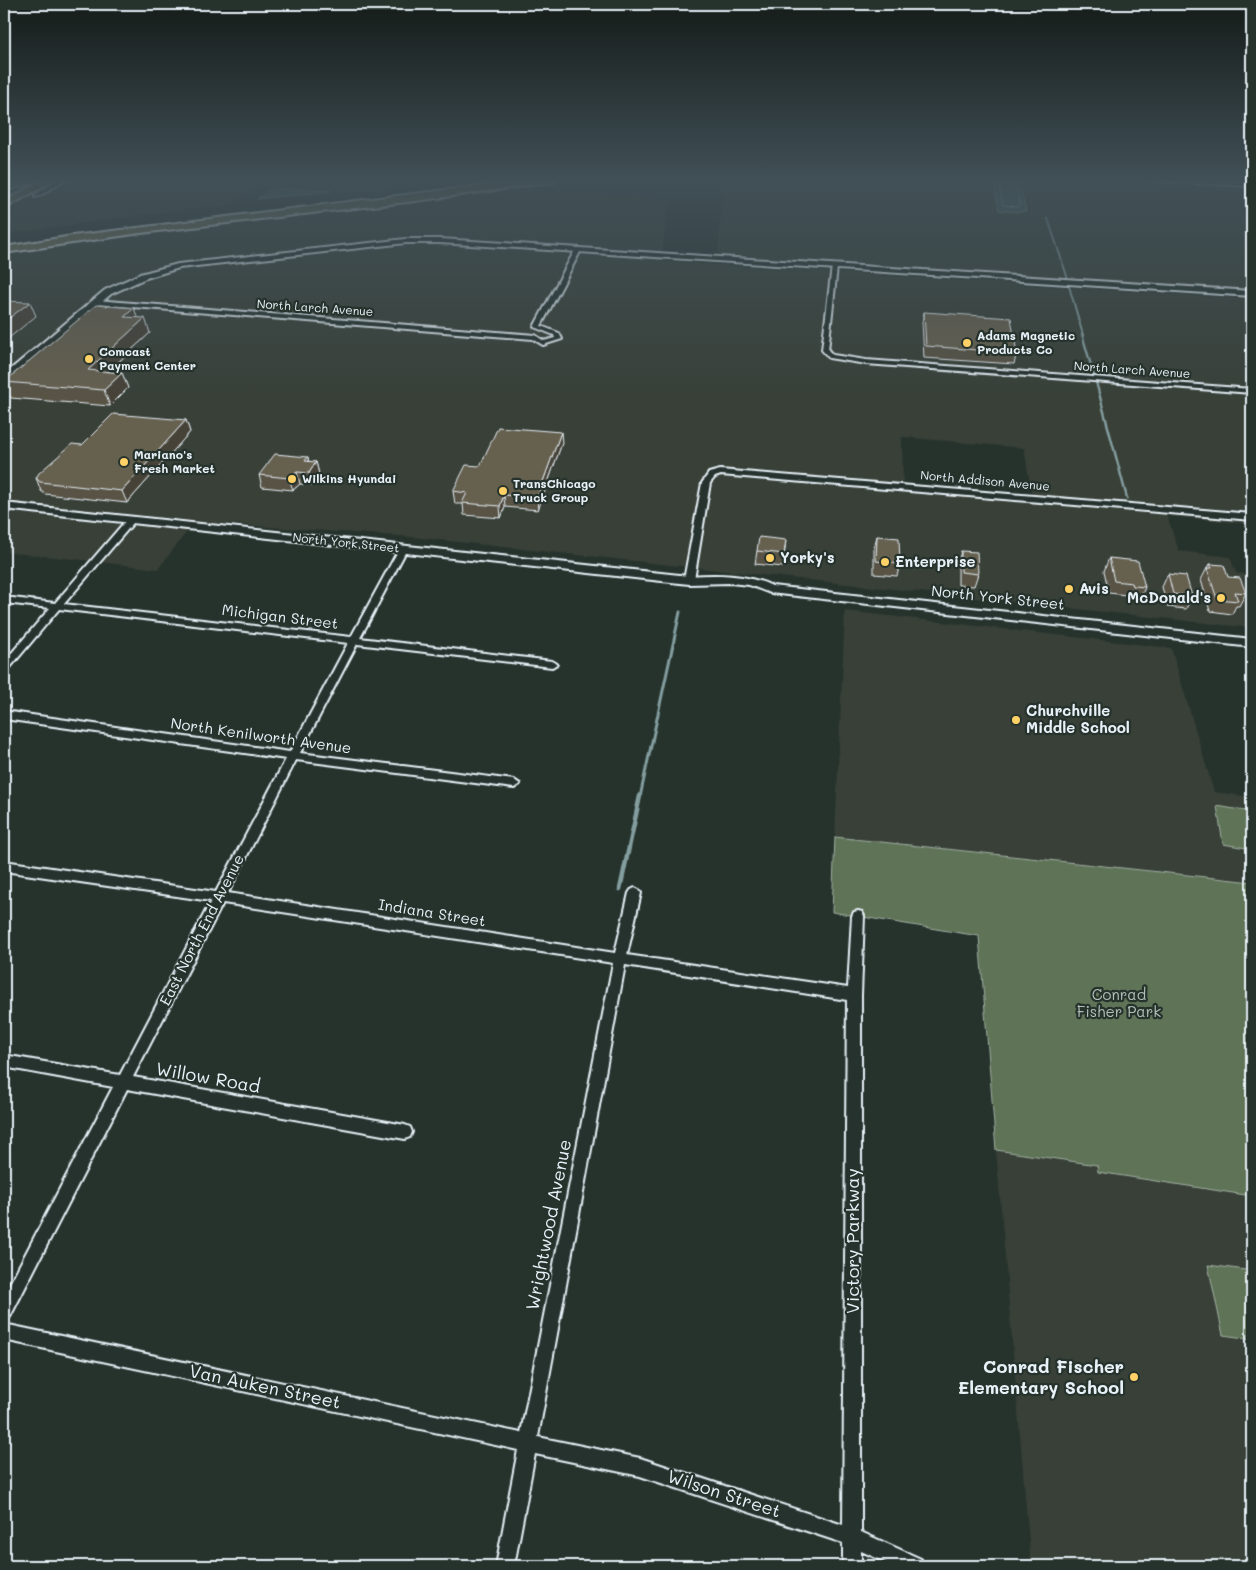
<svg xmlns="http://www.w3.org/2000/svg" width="1256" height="1570" font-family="Mali,sans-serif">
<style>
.built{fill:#394037;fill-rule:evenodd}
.green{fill:#5e7356;stroke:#a3b2a7}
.water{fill:#426765;stroke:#849ea0}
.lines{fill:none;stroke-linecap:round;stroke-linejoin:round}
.shore{stroke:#a6babd;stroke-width:1}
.stream-far3{stroke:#849ea0;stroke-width:2}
.stream-far2{stroke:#849ea0;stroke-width:2.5}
.stream-far1{stroke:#849ea0;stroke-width:3}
.stream{stroke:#849ea0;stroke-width:4.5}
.street-casing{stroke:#e8f1f8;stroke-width:4}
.secondary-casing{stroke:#e8f1f8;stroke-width:4}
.primary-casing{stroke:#e8f1f8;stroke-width:4}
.highway-casing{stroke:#e8f1f8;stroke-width:4}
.street{fill:#26332d;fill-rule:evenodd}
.secondary{fill:#26332d;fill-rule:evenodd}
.primary{fill:#716f52;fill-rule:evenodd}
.highway{fill:#716f52;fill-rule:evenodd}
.wall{fill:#585344;stroke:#e8f1f8}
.shaded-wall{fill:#474337;stroke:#e8f1f8}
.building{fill:#66604f;stroke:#e8f1f8}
.poi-dot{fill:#ffd166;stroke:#26332d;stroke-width:2}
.labels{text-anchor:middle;stroke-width:4.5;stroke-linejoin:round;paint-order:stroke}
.far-street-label{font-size:12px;fill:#e8f1f8;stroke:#26332d}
.far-poi-label{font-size:12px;font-weight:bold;fill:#e8f1f8;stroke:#26332d;text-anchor:start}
.poi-label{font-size:15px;font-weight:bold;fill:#e8f1f8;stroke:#26332d;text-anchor:start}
.street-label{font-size:15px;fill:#e8f1f8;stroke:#26332d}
.park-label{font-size:15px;fill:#b1bfb7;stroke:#26332d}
.near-street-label{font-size:18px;fill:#e8f1f8;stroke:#26332d}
.near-poi-label{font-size:18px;font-weight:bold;fill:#e8f1f8;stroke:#26332d;text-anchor:end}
</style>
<rect width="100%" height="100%" fill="#26332d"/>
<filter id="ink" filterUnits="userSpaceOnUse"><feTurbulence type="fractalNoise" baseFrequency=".02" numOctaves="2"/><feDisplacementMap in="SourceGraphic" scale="10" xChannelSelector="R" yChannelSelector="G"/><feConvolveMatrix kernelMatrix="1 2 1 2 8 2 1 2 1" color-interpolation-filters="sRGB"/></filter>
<g filter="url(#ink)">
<g class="built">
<path d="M60,179H469L357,192L255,187L232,205L163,212L4,234V215L46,186Z"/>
<path d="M723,179H1252V290L718,255Z"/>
<path d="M508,189L669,199L661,261L1252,299V524L1167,516L1179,551L1230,557L1236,573L1252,575V628L412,537L139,518L4,505V256L99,239ZM902,437L1024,448L1032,495L903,485Z"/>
<path d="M4,508L128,521L93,561L4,552Z"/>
<path d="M133,522L190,528L158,569L99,562Z"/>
<path d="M845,611L1171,648L1214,792L1252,797V882L835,837Z"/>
<path d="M996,1150L1252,1188V1566H1031Z"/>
</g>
<g class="green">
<path d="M1217,806L1252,812V849L1223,844Z"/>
<path d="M835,837L1252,882V1196L1098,1172L1097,1165L996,1150L979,936L832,912Z"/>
<path d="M1208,1265L1246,1270L1252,1281V1339L1223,1335Z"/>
</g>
<g class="water">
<path d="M993,179H1019L1026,211L1017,212L999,210Z"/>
<path d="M273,188L331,191H332L257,199Z"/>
</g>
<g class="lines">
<path class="shore" d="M998,179L1003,205L1018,207L1020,205L1014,179"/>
<g class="stream-far3">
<path d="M1048,219L1068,279"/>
<path d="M1069,286L1083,335"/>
</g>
<g class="stream-far2">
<path d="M1082,334L1094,376"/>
<path d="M1096,382L1127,498"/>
</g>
<path class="stream-far1" d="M640,797L680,612"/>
<path class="stream" d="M620,889L640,796"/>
<defs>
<g id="street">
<path d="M4,179H14L4,183Z"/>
<path d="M58,179H66C58,183 42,196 35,197V195Z"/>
<path d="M1151,179L1252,182V186L1154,181Z"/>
<path d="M578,248L581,250L541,326L559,333L562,339L543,345L533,339L95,304L92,302L95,300L535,335L544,341L555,338L554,335L534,327L575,250Z"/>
<path d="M832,266L837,267L828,350L833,355L866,360L1252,389V393L866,364L829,358L822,350Z"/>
<path d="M720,470L1252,514V520L721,475L715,477L710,483L694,580L692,582H686L684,580L702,483L709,473Z"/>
<path d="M131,517L135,520L134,522L64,604L351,637L399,549L403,546L407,549L360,638L552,661L557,664L552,667L357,644L300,753L514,780L520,784L514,788L296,760L228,893L615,953L629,893L631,890L635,888L639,890L641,893L627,955L848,988L852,916L854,912L858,911L862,912L864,916L861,995V1532L921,1559L923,1566H894L861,1551V1566H843V1543L640,1476L535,1454L514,1566H496L518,1450L4,1340V1324L521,1433L613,963L223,903L133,1077L405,1125L410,1127L412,1132L410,1137L405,1139L127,1089L10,1317L4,1319V1295L113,1087L4,1067V1055L120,1075L211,901L4,871V861L216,892L286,759L4,719V711L290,752L348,643L59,609L8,670L4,671V662L50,608L4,603V597L55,603L128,518ZM625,965L847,1000L843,1525L640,1458L538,1437Z"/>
</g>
<g id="secondary">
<path d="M406,239H440L1252,291V296L440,243H406L179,268L146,278L111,294L7,382L4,383V375L105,290L140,274L178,264Z"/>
<path d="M4,503L689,576C718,574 746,574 772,586L1252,639V647L770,593L749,585L730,583L689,584L4,509Z"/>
</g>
<path id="primary" d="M32,179H44L4,191V187Z"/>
<g id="highway">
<path d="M44,179H56L4,209V202Z"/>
<path d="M535,179H559L554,182L416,201L141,233L4,253V247L72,236Z"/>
</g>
</defs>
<use href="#street" class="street-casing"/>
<use href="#secondary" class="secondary-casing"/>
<use href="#primary" class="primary-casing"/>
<use href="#highway" class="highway-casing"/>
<use href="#street" class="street"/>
<use href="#secondary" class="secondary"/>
<use href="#primary" class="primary"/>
<use href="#highway" class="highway"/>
</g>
<g class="wall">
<path d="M924,312L1017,353L1014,364L924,358L922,322Z"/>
<path d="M138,318L150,333L108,372L122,373L128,388L110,406L11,398L4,382Z"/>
<path d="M186,420L190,432L127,503L45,494L41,491L36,478L82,445Z"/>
<path d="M562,443L538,510L505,507L501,518L464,515L463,504H455L453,491L480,466Z"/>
<path d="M308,457L309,462H316L319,474L312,485L300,484L293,490L262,487L259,475Z"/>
<path d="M877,536L900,564L897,576L874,574V548Z"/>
<path d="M786,540L783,567L755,564L757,551Z"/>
<path d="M961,551L978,574L974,586L958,585V563Z"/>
<path d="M1109,558L1145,587L1140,600L1127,598L1126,595L1109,593L1104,571Z"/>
<path d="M1210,564L1228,577L1246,593L1239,606H1236L1232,614L1210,611L1201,580L1207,568H1208Z"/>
<path d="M1168,574L1192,596L1186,609L1167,607L1162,587Z"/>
</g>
<g class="shaded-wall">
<path d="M30,302L36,316L4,342V322Z"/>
<path d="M134,308L139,323L124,317Z"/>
<path d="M145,318L150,333L93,385L88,370Z"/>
<path d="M122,373L128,388L110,406L104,390Z"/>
<path d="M186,420L190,432L127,503L122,491Z"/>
<path d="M561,432L562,443L538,510L537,498Z"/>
<path d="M316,462L319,474L312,485L309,473Z"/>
<path d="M297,472L300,484L293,490L289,478Z"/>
<path d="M504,495L505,507L501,518L500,506Z"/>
</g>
<g class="building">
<path d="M4,301L30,302L4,322Z"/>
<path d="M96,305L134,308L124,317L145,318L88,370L122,373L104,390L4,382Z"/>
<path d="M924,312L1011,318L1017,353L926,346Z"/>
<path d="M113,414L186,420L122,491L40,482L36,478L39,473L72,444L82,445Z"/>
<path d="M498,427L561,432L537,498L504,495L500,506L462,503L467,493L453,491L466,465L480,466Z"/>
<path d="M275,454L308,457L305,461L316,462L309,473L297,472L289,478L259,475Z"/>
<path d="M877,536L899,538L900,564L876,561Z"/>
<path d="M759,537L786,540L784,554L757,551Z"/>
<path d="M961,551L977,552L978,574L961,572Z"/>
<path d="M1109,558L1138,561L1145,587L1133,586L1132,583L1114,581Z"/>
<path d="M1210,564L1224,565L1228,577L1240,578L1246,593L1235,592L1238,601L1217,599L1207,568H1212Z"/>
<path d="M1168,574L1186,576L1192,596L1173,594Z"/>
</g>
</g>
<linearGradient id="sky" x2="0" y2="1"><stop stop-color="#151c19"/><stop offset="0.45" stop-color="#415057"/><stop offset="1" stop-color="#415057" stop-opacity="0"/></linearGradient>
<rect width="1256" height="399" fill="url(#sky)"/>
<g class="poi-dot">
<circle cx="967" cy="343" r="5"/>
<circle cx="89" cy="359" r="5"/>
<circle cx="124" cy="462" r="5"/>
<circle cx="292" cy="479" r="5"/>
<circle cx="503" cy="491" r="5"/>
<circle cx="770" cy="558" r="5"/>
<circle cx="885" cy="562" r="5"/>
<circle cx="1069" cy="589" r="5"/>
<circle cx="1221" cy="598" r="5"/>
<circle cx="1016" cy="720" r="5"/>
<circle cx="1134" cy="1377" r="5"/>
</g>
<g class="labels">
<g class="far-street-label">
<text transform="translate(315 308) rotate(4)" y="4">North Larch Avenue</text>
<text transform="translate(1132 370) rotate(4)" y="4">North Larch Avenue</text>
<text transform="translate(985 481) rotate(5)" y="4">North Addison Avenue</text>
<text transform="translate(346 543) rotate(6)" y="4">North York Street</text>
</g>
<g class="far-poi-label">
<text x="977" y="340">Adams Magnetic<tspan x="977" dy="14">Products Co</tspan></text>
<text x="99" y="356">Comcast<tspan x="99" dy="14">Payment Center</tspan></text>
<text x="134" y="459">Mariano's<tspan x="134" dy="14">Fresh Market</tspan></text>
<text x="302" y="483">Wilkins Hyundai</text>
<text x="513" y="488">TransChicago<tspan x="513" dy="14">Truck Group</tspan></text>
</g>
<g class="poi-label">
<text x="780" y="563">Yorky's</text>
<text x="895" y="567">Enterprise</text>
<text x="1079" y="594">Avis</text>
<text x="1211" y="603" text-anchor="end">McDonald's</text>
<text x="1026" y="716">Churchville<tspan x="1026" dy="17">Middle School</tspan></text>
</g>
<g class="street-label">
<text transform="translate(998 598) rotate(6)" y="5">North York Street</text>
<text transform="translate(280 617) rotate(7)" y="5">Michigan Street</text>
<text transform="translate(261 736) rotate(8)" y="5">North Kenilworth Avenue</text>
<text transform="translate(432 913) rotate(9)" y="5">Indiana Street</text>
<text transform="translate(202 930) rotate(-63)" y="5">East North End Avenue</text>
</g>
<g class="park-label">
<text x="1119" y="1000">Conrad<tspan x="1119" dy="17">Fisher Park</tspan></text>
</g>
<g class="near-street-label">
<text transform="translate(208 1078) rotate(10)" y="6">Willow Road</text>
<text transform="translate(549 1225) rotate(-79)" y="6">Wrightwood Avenue</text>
<text transform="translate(853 1241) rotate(-90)" y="6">Victory Parkway</text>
<text transform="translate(265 1387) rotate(12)" y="6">Van Auken Street</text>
<text transform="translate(724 1494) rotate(18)" y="6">Wilson Street</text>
</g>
<g class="near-poi-label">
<text x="1124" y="1373">Conrad Fischer<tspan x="1124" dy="21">Elementary School</tspan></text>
</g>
</g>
<rect width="1256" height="1570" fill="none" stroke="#26332d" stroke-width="20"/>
<rect x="10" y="10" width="1236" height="1550" fill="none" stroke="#e8f1f8" stroke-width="2" filter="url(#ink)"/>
</svg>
